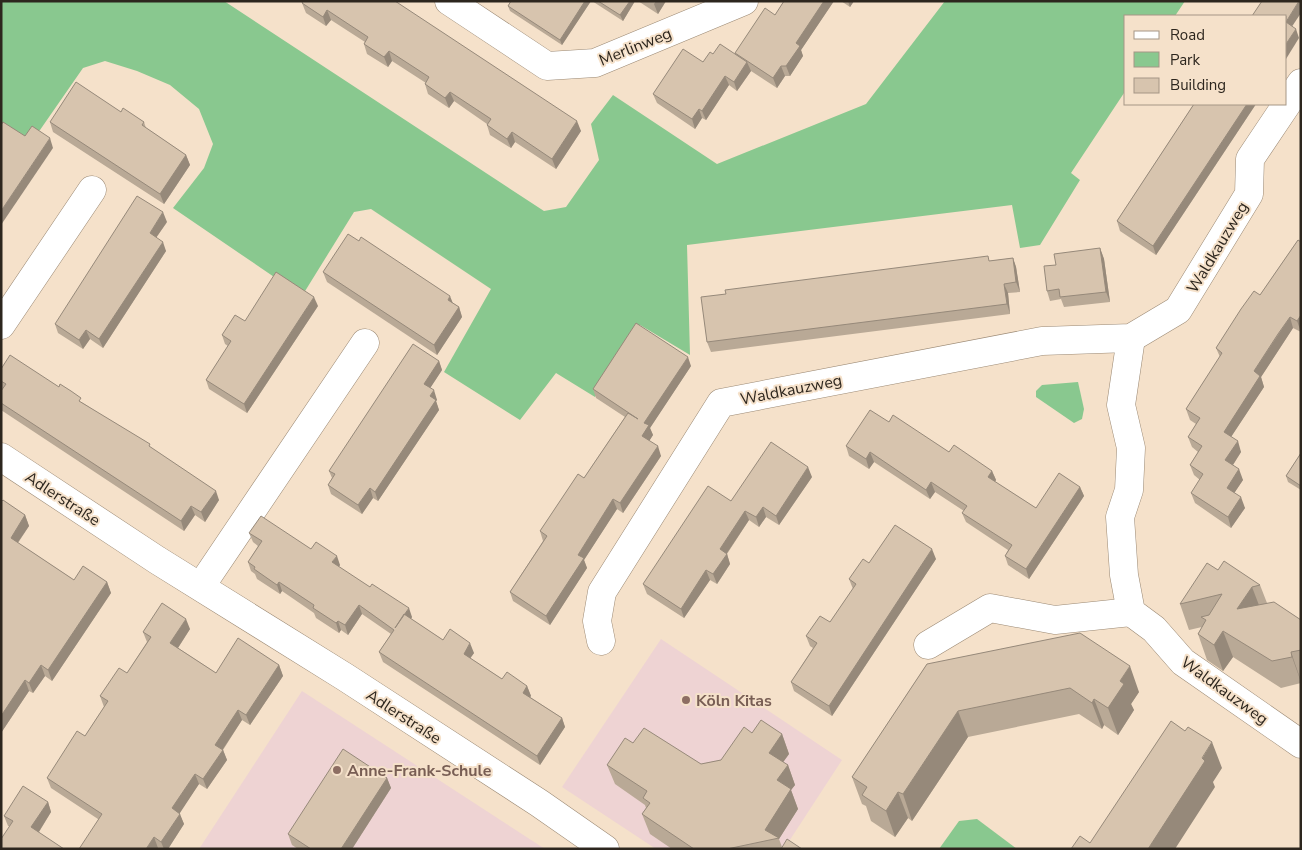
<svg xmlns="http://www.w3.org/2000/svg" width="1302" height="850" font-family="'Nunito Sans',sans-serif">
<style>
.education{fill:#eed3d3}
.green{fill:#89c88f}
.lines{fill:none;stroke-linecap:round;stroke-linejoin:round}
.street-casing{stroke:#9b8974;stroke-width:29}
.street{stroke:#fff;stroke-width:28}
.wall{fill:#b9a996}
.shaded-wall{fill:#96897a}
.building{fill:#d7c4ae;stroke:#96897a}
.education-dot{fill:#8d6e63;stroke:#f5e1ca;stroke-width:2}
.labels{text-anchor:middle;stroke-width:4;stroke-linejoin:round;paint-order:stroke}
.street-label{font-size:16px;fill:#2d261e;stroke:#f5e1ca}
.education-label{font-size:16px;font-weight:bold;fill:#785e54;stroke:#f5e1ca;text-anchor:start}
</style>
<rect width="100%" height="100%" fill="#f5e1ca"/>
<g class="education">
<path d="M661,639L842,760L784,849H656L562,787Z"/>
<path d="M302,691L545,849H199Z"/>
</g>
<g class="green">
<path d="M1,1H224L544,211L566,207L599,160L591,124L613,95L717,164L866,104L945,1H1185L1175,16H1126V90L1071,173L1080,180L1040,245L1020,248L1012,205L687,245L690,355L640,325L595,397L556,373L520,420L444,372L491,289L371,209L354,212L302,296L173,208L204,168L213,144L199,109L170,85L137,71L105,61L83,68L40,130L27,141L1,124Z"/>
<path d="M1078,382L1084,409L1082,419L1074,423L1036,397V391L1042,385Z"/>
<path d="M977,819L1017,849H939L959,821Z"/>
</g>
<g class="lines">
<defs>
<g id="street">
<path d="M449,1L547,66L595,63L744,1"/>
<path d="M1,325L92,190"/>
<path d="M1131,338L1121,405L1131,448L1129,490L1120,517L1124,575L1131,612L1154,629L1183,662L1301,744"/>
<path d="M1,457L157,560L345,677L539,803L605,849"/>
<path d="M201,586L365,343"/>
<path d="M601,641L597,621L602,592L721,403L1042,341L1131,338L1178,310L1249,194L1250,159L1301,83"/>
<path d="M928,645L990,608L1055,620L1131,612"/>
</g>
</defs>
<use href="#street" class="street-casing"/>
<use href="#street" class="street"/>
</g>
<g class="wall">
<path d="M302,1H395L581,131L556,169L515,142L511,148L490,135L487,125V124L454,101L449,108L428,94L425,84L426,83L392,61L388,67L367,54L364,44L365,42L331,20L326,26L306,13L302,3L303,2Z"/>
<path d="M511,1H591L562,45L510,11L508,6Z"/>
<path d="M592,1H635L623,21Z"/>
<path d="M638,1H666L658,14Z"/>
<path d="M784,1H834L801,50L803,56L790,76H785L777,88L751,71L737,91L729,85L706,120L702,118L695,129L657,103L653,94L703,62L713,54H735L775,15Z"/>
<path d="M841,1H854L850,7Z"/>
<path d="M1194,104H1256L1156,255L1120,231L1117,221Z"/>
<path d="M121,112L144,122L146,128L186,155L190,165L164,204L53,132L50,122Z"/>
<path d="M167,222L156,238L166,251L103,348L90,339L83,349L58,333L55,324Z"/>
<path d="M1298,240L1301,332L1293,328L1282,345L1261,377L1264,387L1231,437L1241,452L1233,465L1243,480L1234,493L1245,508L1231,528L1195,503L1191,493L1200,480L1194,475L1190,465L1198,452L1192,447L1188,437L1196,424L1190,420L1186,409L1220,357L1216,348L1260,295Z"/>
<path d="M1100,248L1104,259L1110,302L1064,307L1061,299L1050,301L1047,291L1056,265Z"/>
<path d="M1013,258L1016,267L1020,292L1008,293L1010,314L711,352L707,342L990,261Z"/>
<path d="M323,272L453,303L459,307L462,317L437,355L327,282Z"/>
<path d="M318,306L247,413L209,389L206,380L228,346L225,344L222,335L245,321Z"/>
<path d="M439,361L442,370L430,388L437,400L436,401L439,410L378,501L373,498L362,514L331,494L328,485L332,478L329,471Z"/>
<path d="M691,366L650,428L653,435L649,441L661,456L623,513L617,509L584,560L587,568L550,625L513,601L510,592L543,541L540,531L584,478L625,417L596,398L593,389Z"/>
<path d="M1,369L83,403L151,448L219,500L205,522L195,515L184,531L1,410V391L3,389L1,388Z"/>
<path d="M889,422L949,452L992,471L996,480L995,482L1036,508L1080,487L1084,496L1029,579L1008,565L1005,556L1008,550L966,522L962,513L964,511L935,492L930,499L874,462L869,469L849,456L846,446Z"/>
<path d="M1301,453V490L1288,482L1286,476Z"/>
<path d="M812,477L779,525L766,517L759,527L749,520L727,554L730,564L717,584L710,580L684,618L647,594L643,584L731,501Z"/>
<path d="M1,502L25,515L29,526L18,543L74,580L107,582L111,593L52,681L45,676L33,693L29,691L1,733Z"/>
<path d="M249,533L311,549L340,565L339,567L412,617L411,619L443,640L474,653L470,658L502,679L527,686L531,696L530,697L562,718L565,727L540,765L383,662L379,652L391,634L362,614L348,635L341,630L339,633L316,618L314,613L282,591L280,594L257,579L255,574L251,571L248,562L258,546L253,542Z"/>
<path d="M936,559L832,716L794,691L791,682L813,648L810,646L806,636L830,622L853,589L849,579L869,563Z"/>
<path d="M1218,570L1260,585L1267,603L1301,620V683L1281,688L1233,657L1223,671L1207,660L1198,634L1202,627L1189,630L1180,604Z"/>
<path d="M190,629L178,648L216,673L279,665L283,676L250,725L242,720L223,750L227,760L207,789L199,784L179,813L184,824L168,849H159L98,819L51,788L47,778L85,736L104,707L100,696L127,673L147,642L143,632Z"/>
<path d="M927,664L1139,692L1131,704L1134,710L1118,735L1104,725L1102,729L1079,714L968,737L912,821L908,818L895,837L871,821L866,806L862,804L852,777Z"/>
<path d="M752,733L782,734L789,754L783,762L788,765L795,785L791,790L798,809L779,839L782,847L802,849H672L650,834L642,814L646,808L645,805L615,784L607,765L633,743L701,764L721,760Z"/>
<path d="M387,778L391,788L352,849H298L292,845L288,834Z"/>
<path d="M48,802L51,812L39,832L8,826L4,816Z"/>
</g>
<g class="shaded-wall">
<path d="M585,1H591L562,45L560,40Z"/>
<path d="M630,1H635L623,21L620,15Z"/>
<path d="M656,1H666L658,14L654,4Z"/>
<path d="M824,1H834L801,50L803,56L790,76L786,66L796,43Z"/>
<path d="M848,1H854L850,7Z"/>
<path d="M1299,1H1301V13L1289,31L1286,22Z"/>
<path d="M327,10L331,20L326,26L323,17Z"/>
<path d="M1296,29L1299,38L1286,59V44Z"/>
<path d="M389,51L392,61L388,67L384,57Z"/>
<path d="M747,62L751,71L737,91L734,82Z"/>
<path d="M781,66L785,76L777,88L773,78Z"/>
<path d="M725,76L729,85L706,120L702,111Z"/>
<path d="M450,92L454,101L449,108L445,98Z"/>
<path d="M1247,104H1256L1156,255L1153,246Z"/>
<path d="M699,109L702,118L695,129L692,119Z"/>
<path d="M577,121L581,131L556,169L552,159Z"/>
<path d="M512,132L515,142L511,148L507,139Z"/>
<path d="M50,138L53,148L1,225V211Z"/>
<path d="M186,155L190,165L164,204L160,194Z"/>
<path d="M163,212L167,222L153,242L150,233Z"/>
<path d="M163,242L166,251L103,348L99,339Z"/>
<path d="M1100,248L1104,259L1110,302L1106,292Z"/>
<path d="M1013,258L1016,267L1020,292L1016,282Z"/>
<path d="M1004,284L1008,293L1010,314L1007,304Z"/>
<path d="M450,296L454,306L448,300Z"/>
<path d="M314,297L318,306L247,413L244,404Z"/>
<path d="M459,307L462,317L437,355L434,345Z"/>
<path d="M1301,315V332L1297,321Z"/>
<path d="M1290,317L1293,328L1261,377L1264,387L1227,443L1224,432L1254,371Z"/>
<path d="M86,330L90,339L83,349L79,340Z"/>
<path d="M688,357L691,366L650,428L653,435L646,446L642,436L644,423Z"/>
<path d="M439,361L442,370L427,393L424,384Z"/>
<path d="M434,390L437,400L436,401L439,410L378,501L375,492Z"/>
<path d="M1238,441L1241,452L1229,471L1225,460Z"/>
<path d="M658,446L661,456L623,513L620,503Z"/>
<path d="M870,452L874,462L869,469L866,459Z"/>
<path d="M808,467L812,477L779,525L776,516Z"/>
<path d="M1239,469L1243,480L1231,498L1227,488Z"/>
<path d="M992,471L996,480L991,487L988,477Z"/>
<path d="M931,482L935,492L930,499L926,490Z"/>
<path d="M1080,487L1084,496L1029,579L1026,569Z"/>
<path d="M370,488L373,498L362,514L358,505Z"/>
<path d="M216,491L219,500L205,522L201,512Z"/>
<path d="M1241,497L1245,508L1231,528L1228,517Z"/>
<path d="M613,499L617,509L584,560L587,568L550,625L546,616L578,555Z"/>
<path d="M191,506L195,515L184,531L181,521Z"/>
<path d="M763,507L766,517L759,527L756,517Z"/>
<path d="M745,511L749,520L723,559L720,549Z"/>
<path d="M25,515L29,526L14,548L11,538Z"/>
<path d="M932,549L936,559L832,716L829,706Z"/>
<path d="M727,554L730,564L717,584L713,574Z"/>
<path d="M337,556L340,565L335,572L332,562Z"/>
<path d="M706,570L710,580L684,618L681,609Z"/>
<path d="M107,582L111,593L52,681L48,670Z"/>
<path d="M279,582L282,591L280,594L277,585Z"/>
<path d="M1252,587L1262,613L1237,609Z"/>
<path d="M359,605L362,614L348,635L345,625Z"/>
<path d="M409,608L412,617L399,638L395,628Z"/>
<path d="M186,619L190,629L174,654L170,643Z"/>
<path d="M338,621L341,630L339,633L336,623Z"/>
<path d="M1223,631L1233,657L1223,671L1214,645Z"/>
<path d="M470,643L474,653L467,663L464,654Z"/>
<path d="M1291,652L1300,678L1301,682L1292,657Z"/>
<path d="M41,665L45,676L33,693L29,683Z"/>
<path d="M279,665L283,676L250,725L246,715Z"/>
<path d="M1130,666L1139,692L1131,704L1134,710L1118,735L1108,708L1120,681Z"/>
<path d="M25,680L29,691L1,733V716Z"/>
<path d="M527,686L531,696L526,702L523,693Z"/>
<path d="M1094,699L1104,725L1102,729L1092,703Z"/>
<path d="M238,710L242,720L219,755L215,745Z"/>
<path d="M958,711L968,737L912,821L903,794Z"/>
<path d="M562,718L565,727L540,765L537,756Z"/>
<path d="M782,734L789,754L776,772L769,753Z"/>
<path d="M1212,742L1222,768L1213,782L1215,787L1175,849H1148Z"/>
<path d="M223,750L227,760L207,789L203,779Z"/>
<path d="M788,765L795,785L791,790L798,809L779,839L765,830L777,780Z"/>
<path d="M195,774L199,784L176,819L172,808Z"/>
<path d="M387,778L391,788L352,849H341Z"/>
<path d="M898,792L908,818L895,837L886,811Z"/>
<path d="M48,802L51,812L35,838L31,827Z"/>
<path d="M180,814L184,824L168,849H164L161,842Z"/>
<path d="M154,837L158,848L157,849H146Z"/>
</g>
<g class="building">
<path d="M303,1H395L577,121L552,159L512,132L507,139L487,125L491,119L450,92L445,98L425,84L429,77L389,51L384,57L364,44L368,37L327,10L323,17L302,3Z"/>
<path d="M511,1H585L560,40L508,6Z"/>
<path d="M598,1H630L620,15Z"/>
<path d="M784,1H824L796,43L800,46L786,66H781L773,78L735,53L765,8L775,15Z"/>
<path d="M1262,1H1299L1286,22V16H1252Z"/>
<path d="M1286,22L1296,29L1286,44Z"/>
<path d="M720,44L747,62L734,82L725,76L702,111L699,109L692,119L653,94L683,49L703,62L710,52L713,54Z"/>
<path d="M76,82L121,112L123,108L144,122L142,125L186,155L160,194L50,122Z"/>
<path d="M1194,104H1247L1153,246L1117,221Z"/>
<path d="M3,122L25,136L32,126L50,138L1,211V125Z"/>
<path d="M137,196L163,212L150,233L163,242L99,339L86,330L79,340L55,324Z"/>
<path d="M348,234L359,241L361,237L450,296L448,300L459,307L434,345L323,272Z"/>
<path d="M1298,240L1301,242V315L1297,321L1290,317L1278,334L1254,371L1260,376L1224,432L1238,441L1225,460L1239,469L1227,488L1241,497L1228,517L1191,493L1203,474L1190,465L1202,446L1188,437L1200,418L1186,409L1222,353L1216,348L1241,309L1254,291L1260,295Z"/>
<path d="M1100,248L1106,292L1060,297L1059,289L1047,291L1044,266L1056,265L1054,254Z"/>
<path d="M988,256L989,261L1013,258L1016,282L1004,284L1007,304L707,342L701,297L726,294L725,290Z"/>
<path d="M276,272L314,297L244,404L206,380L231,341L222,335L235,315L245,321Z"/>
<path d="M636,323L688,357L644,423L649,425L642,436L658,446L620,503L613,499L578,555L584,558L546,616L510,592L547,536L540,531L578,474L584,478L628,413L638,419L593,389Z"/>
<path d="M413,344L439,361L424,384L434,390L430,396L436,400L375,492L370,488L358,505L328,485L335,474L329,471Z"/>
<path d="M10,355L59,387L60,384L71,391L81,398L79,401L150,444L149,446L216,491L201,512L191,506L181,521L1,403V391L6,384L1,381V369Z"/>
<path d="M870,410L889,422L893,415L949,452L954,445L992,471L988,477L1036,508L1059,473L1080,487L1026,569L1005,556L1012,545L962,513L967,506L931,482L926,490L870,452L866,459L846,446Z"/>
<path d="M771,442L808,467L776,516L763,507L756,517L745,511L720,549L727,554L713,574L706,570L681,609L643,584L708,486L731,501Z"/>
<path d="M1301,453V486L1286,476Z"/>
<path d="M3,500L25,515L11,538L74,580L83,566L107,582L48,670L41,665L29,683L25,680L1,716V502Z"/>
<path d="M261,516L311,549L316,542L337,556L332,562L370,587L372,584L409,608L395,628L404,614L443,640L450,629L470,643L464,654L502,679L507,672L527,686L523,693L562,718L537,756L379,652L394,630L359,605L345,625L338,621L336,623L313,608L314,605L279,582L277,585L254,569L255,567L248,562L262,541L249,533Z"/>
<path d="M895,525L932,549L829,706L791,682L817,643L806,636L820,616L830,622L856,584L849,579L863,559L869,563Z"/>
<path d="M1224,561L1260,585L1252,587L1237,609L1274,602L1301,620V650L1291,652L1292,657L1272,661L1223,631L1214,645L1198,634L1206,620L1201,617L1209,615L1222,594L1180,604L1207,563L1218,570Z"/>
<path d="M162,603L186,619L170,643L216,673L238,638L279,665L246,715L238,710L215,745L223,750L203,779L195,774L172,808L180,814L161,842L154,837L146,849H79L102,814L47,778L77,731L85,736L108,701L100,696L119,668L127,673L151,637L143,632Z"/>
<path d="M1080,633L1130,666L1120,681L1124,684L1108,708L1094,699L1092,703L1070,688L958,711L903,794L898,792L886,811L862,795L867,787L852,777L927,664Z"/>
<path d="M761,720L782,734L769,753L788,765L777,780L791,789L765,830L779,838L727,849H694L642,814L650,803L643,798L647,791L607,765L625,738L633,743L644,728L701,764L721,760L744,727L752,733Z"/>
<path d="M1171,721L1185,731L1188,727L1212,742L1202,758L1205,761L1148,849H1071L1080,836L1090,843Z"/>
<path d="M343,749L387,778L341,849H311L288,834Z"/>
<path d="M23,786L48,802L31,827L64,849H1V839L13,821L4,816Z"/>
<path d="M787,839L802,849H781Z"/>
</g>
<g class="education-dot">
<circle cx="686" cy="700" r="5"/>
<circle cx="337" cy="770" r="5"/>
</g>
<g class="labels">
<g class="street-label">
<text transform="translate(635 46) rotate(-22)" y="6">Merlinweg</text>
<text transform="translate(1217 247) rotate(-59)" y="6">Waldkauzweg</text>
<text transform="translate(791 389) rotate(-11)" y="6">Waldkauzweg</text>
<text transform="translate(63 498) rotate(33)" y="6">Adlerstraße</text>
<text transform="translate(1225 690) rotate(36)" y="6">Waldkauzweg</text>
<text transform="translate(404 716) rotate(33)" y="6">Adlerstraße</text>
</g>
<g class="education-label">
<text x="696" y="706">Köln Kitas</text>
<text x="347" y="776">Anne-Frank-Schule</text>
</g>
</g>
<rect width="1302" height="850" fill="none" stroke="#2d261e" stroke-width="5"/>
<rect x="1124" y="15" width="162" height="90" fill="#f5e1ca" stroke="#a59685"/>
<rect x="1134" y="31" width="25" height="8" fill="#ffffff" stroke="#a59685"/>
<text x="1170" y="40" font-size="15" fill="#2d261e">Road</text>
<rect x="1134" y="52" width="25" height="15" fill="#89c88f" stroke="#a59685"/>
<text x="1170" y="65" font-size="15" fill="#2d261e">Park</text>
<rect x="1134" y="78" width="25" height="15" fill="#d7c4ae" stroke="#a59685"/>
<text x="1170" y="90" font-size="15" fill="#2d261e">Building</text>
</svg>
